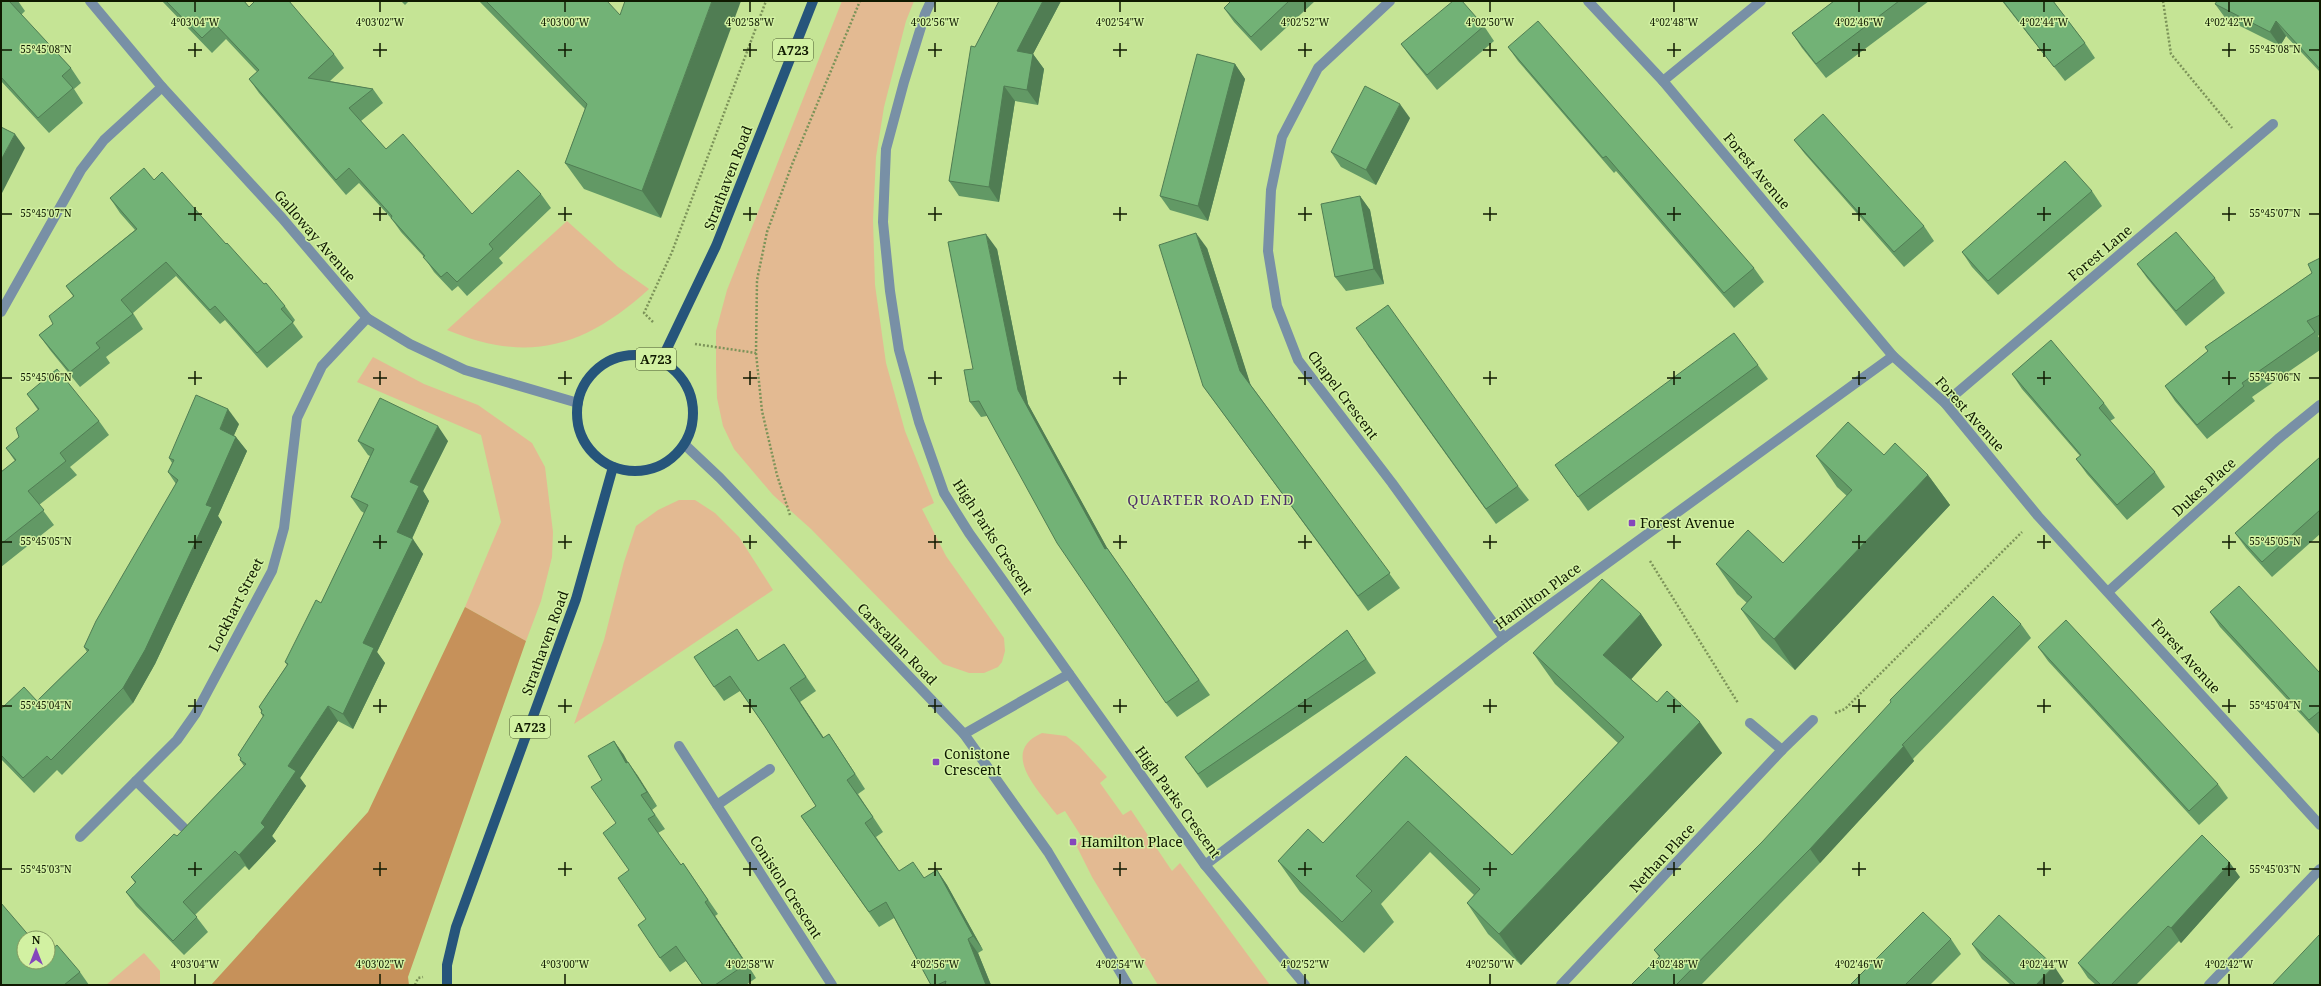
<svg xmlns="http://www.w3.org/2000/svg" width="2321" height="986" font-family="'Noto Serif',serif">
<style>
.green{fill:#e3ba92}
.forest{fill:#c6915a}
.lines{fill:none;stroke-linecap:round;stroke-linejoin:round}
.path{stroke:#7c9359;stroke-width:2.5;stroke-dasharray:2 2;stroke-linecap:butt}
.minor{stroke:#7890a6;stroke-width:10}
.tertiary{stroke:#7890a6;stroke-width:10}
.primary{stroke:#26557b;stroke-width:10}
.wall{fill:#629965}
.shaded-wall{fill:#507d53}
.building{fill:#72b276;stroke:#507d53}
.ticks{fill:none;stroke:#0f1900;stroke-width:1.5}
.poi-dot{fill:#8546bc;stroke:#d2f1a2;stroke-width:1.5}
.labels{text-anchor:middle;stroke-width:3;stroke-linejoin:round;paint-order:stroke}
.shield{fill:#d2f1a2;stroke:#4a5a31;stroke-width:1}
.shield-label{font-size:13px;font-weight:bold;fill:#0f1900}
.street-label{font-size:14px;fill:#0f1900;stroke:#d2f1a2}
.poi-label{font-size:14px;fill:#0f1900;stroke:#d2f1a2;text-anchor:start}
.neighbourhood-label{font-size:15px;letter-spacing:1px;fill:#4d2f69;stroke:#d2f1a2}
.ticks-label{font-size:10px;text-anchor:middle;fill:#0f1900;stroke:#d2f1a2;stroke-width:3;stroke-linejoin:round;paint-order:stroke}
</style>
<rect width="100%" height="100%" fill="#c5e495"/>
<g class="green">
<path d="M842,1H914L906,21L884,107L876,157L873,220L875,285L886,363L905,431L934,503L922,509L946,556L1004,638L1005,651L1002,662L998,667L984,673H969L943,664L811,529L773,495L734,449L723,426L717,398L716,367V331L727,290Z"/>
<path d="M567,221L618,267L649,289C585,347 529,364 447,330Z"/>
<path d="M373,357L424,384L478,405L532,443L545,467L553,532L552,557L541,601L526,641L465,607L501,522L481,435L357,382Z"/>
<path d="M679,500H695L715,513L739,537L773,590L574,724L604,640L624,562L636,526L658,510Z"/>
<path d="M1042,733L1066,736L1079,746L1107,777L1100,783L1123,815L1131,810L1172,871L1180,863L1270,985H1158L1092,877L1076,845L1083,839L1065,811L1057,815C1040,792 998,752 1042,733Z"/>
<path d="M144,953L160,971V985H106Z"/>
</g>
<path class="forest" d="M465,607L526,641L408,977L409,985H211L368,812Z"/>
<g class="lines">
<g class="path">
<path d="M2163,1L2171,54L2232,128"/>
<path d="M653,322L644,313L672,252L766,1"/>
<path d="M695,344L756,353"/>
<path d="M790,515L777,475L762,411L756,353L757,280L767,232L793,162L860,1"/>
<path d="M1650,561L1738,703"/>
<path d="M1835,713L1845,709L2022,532"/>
<path d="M415,985L418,978L423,977"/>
</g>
<g class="minor">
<path d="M90,1L162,87L282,218L367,318L410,344L465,370L578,403"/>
<path d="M931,1L925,14L904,82L886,149L883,222L890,291L899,350L919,422L944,493L969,533L1205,865L1305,985"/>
<path d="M1390,1L1318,68L1282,137L1271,190L1268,251L1277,306L1298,360L1392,483L1504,638"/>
<path d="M1588,1L1663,81L1893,356L1945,403L2038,516L2320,825"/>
<path d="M1663,81L1761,1"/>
<path d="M1,312L81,170L104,140L162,87"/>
<path d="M1945,403L2273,124"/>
<path d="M2109,591L2278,439L2320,405"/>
<path d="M1750,723L1782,750"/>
<path d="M964,734L1069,674"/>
<path d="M679,746L832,985"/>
<path d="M136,781L183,827"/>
<path d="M717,805L770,769"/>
<path d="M80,837L177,740L196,713L272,571L284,528L297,418L322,366L367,318"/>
<path d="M1205,865L1504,638L1893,356"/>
<path d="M1561,985L1782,750L1813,720"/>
<path d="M2209,985L2320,869"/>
</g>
<path class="tertiary" d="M684,444L720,478L964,734L1048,852L1128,985"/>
<g class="primary">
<circle cx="635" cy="413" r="58"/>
<path d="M661,361L716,246L813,1"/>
<path d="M447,985V965L456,927L576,599L613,467"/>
</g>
</g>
<g class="wall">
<path d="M1,1H18L25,11L21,15L71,68L81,83L74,89L83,103L49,133L1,81Z"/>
<path d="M162,1H244L249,7L334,54L344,68L330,81L373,89L383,103L361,121L386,149L472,214L541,194L551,208L499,258L503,263L467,296L458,286L452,291L434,272L424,257L401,232L391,218L359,183L346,195L259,93L249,79L257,72L226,39L212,53Z"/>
<path d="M401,1H409L405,5Z"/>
<path d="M479,1H607L661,218L584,189L565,163L585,109Z"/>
<path d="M999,1H1061L1033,54L1044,69L1038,105L1015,101L999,202L959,196L949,181L975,47Z"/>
<path d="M1231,1H1315L1261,51L1234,22L1224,8Z"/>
<path d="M1834,1H1929L1826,78L1802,48L1792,33Z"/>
<path d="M2002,1H2053L2085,43L2095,58L2065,81Z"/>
<path d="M2320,1V72L2286,36L2280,46L2226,19L2215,4Z"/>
<path d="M1484,26L1494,41L1437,90L1412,59L1401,44Z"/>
<path d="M1508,47L1754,268L1764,282L1734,308L1616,171L1614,173L1518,61Z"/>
<path d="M1235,64L1245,79L1208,221L1170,210L1160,196Z"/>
<path d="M1410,118L1376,185L1341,167L1331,152Z"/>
<path d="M1794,140L1924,226L1934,241L1904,267L1805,154Z"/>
<path d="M154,180L226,244L285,306L295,320L293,323L303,337L267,368L225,320L220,324L176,276L133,313L143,329L106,357L110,363L80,387L50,350L39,335L53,324L73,296L66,286L135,230L120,213L110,198Z"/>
<path d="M2092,191L2102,206L1998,295L1972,267L1962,252Z"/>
<path d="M1360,196L1370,210L1384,284L1346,291L1335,277Z"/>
<path d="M1207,248L1250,384L1400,588L1368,611L1203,386Z"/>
<path d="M997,249L1028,404L1107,548L1210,695L1177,717L1166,703L987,416L981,417L970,402L973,369Z"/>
<path d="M2320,258V334L2318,336L2320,339V350L2252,397L2255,401L2207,439L2175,401L2165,386L2208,351L2205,347L2312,273Z"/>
<path d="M2137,264L2215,278L2225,293L2186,326L2147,278Z"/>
<path d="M1366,343L1518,486L1529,500L1496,524Z"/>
<path d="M1758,365L1768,379L1588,511L1555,465Z"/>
<path d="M2012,374L2104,403L2115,418L2110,421L2155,472L2165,487L2127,520L2087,474L2076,459L2080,456L2022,389Z"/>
<path d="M27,394L99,421L109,435L70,467L77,475L39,505L54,525L1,567V472L15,461L6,448L19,437L38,410Z"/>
<path d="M239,424L234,435L247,451L218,516L222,522L155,664L133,703L62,775L57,770L34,793L1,759V709L37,701L87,652L84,647L176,484L168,472L172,463L169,458Z"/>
<path d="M358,441H448L423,491L429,501L412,539L423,554L377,652L385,663L353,729L338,721L300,778L306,786L272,836L276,841L249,870L245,866L195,915L208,932L184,955L136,906L126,892L135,883L131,877L177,836L244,766L240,760L241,759L238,755L263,717L261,713V711L259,707L287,665L285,662L321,603L364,513L361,511L351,497L370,456L368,455Z"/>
<path d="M1884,455L1928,475L1950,505L1795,670L1762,639L1741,609L1747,603L1737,594L1716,564L1783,563L1847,496L1837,487L1816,456Z"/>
<path d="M2320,457V534L2272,577L2246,548L2235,533Z"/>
<path d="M2210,612L2320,673V735L2220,627Z"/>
<path d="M1641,614L1662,645L1631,679L1657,702L1722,753L1521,965L1488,934L1467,903L1474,895L1430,852L1381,904L1394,922L1364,953L1300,892L1278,861L1323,843L1406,756L1512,855L1618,743L1555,684L1533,653Z"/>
<path d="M2021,624L2031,638L1913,759L1914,761L1820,863L1701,985H1631L1659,957L1654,950Z"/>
<path d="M1347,630L1376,673L1207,788L1185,757Z"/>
<path d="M747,644L758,661L784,644L816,691L800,702L824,738L829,734L839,749L865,789L858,794L883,832L876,837L899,871L925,878L937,870L947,885L983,950L978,953L991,985H931L894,918L879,927L801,816L816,806L764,725L740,691L724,701L714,687Z"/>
<path d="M2038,647L2218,784L2228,798L2199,825L2048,661Z"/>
<path d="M614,741L657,806L652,810L665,829L658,833L681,865L683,863L718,914L715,916L756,978L746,985H703L686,961L670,972L660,958L629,870L616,823L602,780Z"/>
<path d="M2240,877L2181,943L2179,941L2136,985H2096L2088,978L2078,963Z"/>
<path d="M1951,939L1961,954L1930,985H1850Z"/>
<path d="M1972,944L2064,981L2060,985H2011L1982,959Z"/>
<path d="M24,962L80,972L89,985H1Z"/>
</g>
<g class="shaded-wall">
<path d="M712,1H741L661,218L642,191Z"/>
<path d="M1043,1H1061L1033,54L1044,69L1038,105L1027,90L1017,51Z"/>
<path d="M2276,21L2286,36L2280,46L2270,32Z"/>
<path d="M1235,64L1245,79L1208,221L1198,206Z"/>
<path d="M1004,86L1015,101L999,202L989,187Z"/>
<path d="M1400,104L1410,118L1376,185L1366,170Z"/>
<path d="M15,134L25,148L1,195V160Z"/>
<path d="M1360,196L1370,210L1384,284L1374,269Z"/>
<path d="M1196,233L1207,248L1251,386L1240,371Z"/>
<path d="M986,234L997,249L1028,404L1116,564L1105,549L1018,390Z"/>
<path d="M228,409L239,424L230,444L220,429Z"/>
<path d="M438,426L448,441L423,491L429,501L408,547L397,532L410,482Z"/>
<path d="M236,437L247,451L218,516L222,522L155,664L133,703L123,688Z"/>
<path d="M1928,475L1950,505L1795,670L1774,639Z"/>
<path d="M413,539L423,554L377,652L385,663L353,729L343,714L363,643Z"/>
<path d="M1641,614L1662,645L1625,686L1603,655Z"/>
<path d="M790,688L800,702L833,752L823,738Z"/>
<path d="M328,706L338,721L300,778L306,786L272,836L276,841L249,870L239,855L261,823L288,766Z"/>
<path d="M1700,722L1722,753L1521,965L1499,934Z"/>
<path d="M829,734L839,749L865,789L855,774Z"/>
<path d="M614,741L624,755L636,778L626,763Z"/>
<path d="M1904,746L1914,761L1820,863L1810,849Z"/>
<path d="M628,762L638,776L657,806L647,792Z"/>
<path d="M2230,863L2240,877L2181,943L2171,928Z"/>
<path d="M937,870L947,885L983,950L973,936Z"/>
<path d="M705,902L715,916L756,978L746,964Z"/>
<path d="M968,939L978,953L991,985H986Z"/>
<path d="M2054,966L2064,981L2060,985H2036Z"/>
</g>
<g class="building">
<path d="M1,1H10H9L71,68L62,76L73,88L38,118L1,77Z"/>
<path d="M166,1H244L249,7L255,1H289L334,54L308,78L373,89L349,108L386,149L403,134L472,214L518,170L541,194L489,244L493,249L457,282L447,272L441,277L423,257L425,256L391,218L392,216L349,168L336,180L249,79L259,70L216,25L202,38Z"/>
<path d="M486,1H607L620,15L625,1H712L642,191L565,163L587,104Z"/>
<path d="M999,1H1043L1017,51L1033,54L1027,90L1004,86L989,187L949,181L971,46L975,47Z"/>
<path d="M1231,1H1289L1251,37L1224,8Z"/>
<path d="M1453,1H1462L1484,26L1427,75L1401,44Z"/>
<path d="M1834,1H1899L1816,64L1792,33Z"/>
<path d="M2003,1H2053L2085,43L2054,67Z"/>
<path d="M2217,1H2320V69L2276,21L2270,32L2215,4Z"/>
<path d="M1538,21L1754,268L1724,293L1606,156L1603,158L1508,47Z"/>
<path d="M1197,54L1235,64L1198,206L1160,196Z"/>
<path d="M1365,86L1400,104L1366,170L1331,152Z"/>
<path d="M1823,114L1924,226L1894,252L1794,140Z"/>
<path d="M1,127L15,134L1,160Z"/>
<path d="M2065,161L2092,191L1988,281L1962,252Z"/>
<path d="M144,168L154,180L162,172L226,244L227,243L264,284L266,283L285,306L281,309L293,322L257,353L215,306L210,310L166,262L121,300L133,314L96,343L100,348L70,372L39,335L53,324L49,316L74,296L66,286L137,229L110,198Z"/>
<path d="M1360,196L1374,269L1335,277L1321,204Z"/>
<path d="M2176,232L2215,278L2176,311L2137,264Z"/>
<path d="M1196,233L1240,371L1390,573L1358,596L1203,386L1159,245Z"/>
<path d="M986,234L1018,390L1105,549L1107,548L1199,680L1166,703L1057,543L979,401L970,402L964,370L973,369L948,242Z"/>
<path d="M2320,258V315L2307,321L2315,332L2242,383L2244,386L2197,425L2165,386L2208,351L2205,347L2312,273L2308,264Z"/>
<path d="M1388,305L1518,486L1486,509L1356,328Z"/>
<path d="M1734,333L1758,365L1578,497L1555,465Z"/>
<path d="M2051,340L2104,403L2099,408L2155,472L2117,505L2076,459L2081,455L2012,374Z"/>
<path d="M57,369L99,421L60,453L66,461L28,491L44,510L1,544V472L16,460L6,448L19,437L16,428L39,409L27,394Z"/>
<path d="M196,395L228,409L220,429L236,437L206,505L212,507L145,650L123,688L51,760L47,756L23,778L1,755V709L24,687L37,701L89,650L84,647L96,621L178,480L168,472L174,460L169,458Z"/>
<path d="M380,398L438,426L410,482L419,486L397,532L413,539L363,643L374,648L343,714L328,706L288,766L296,771L261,823L265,827L239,855L235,851L183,902L197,917L173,941L126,892L136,882L131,877L174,834L177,836L246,764L240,760L241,758L238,755L264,715L261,713L262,710L259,707L288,664L285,662L316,600L321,603L368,505L351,497L374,449L358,441Z"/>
<path d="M1848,422L1884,455L1895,443L1928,475L1774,639L1741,609L1752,597L1716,564L1748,530L1783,563L1820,524L1852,490L1816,456Z"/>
<path d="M2320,457V510L2262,562L2235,533Z"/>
<path d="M1602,579L1641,614L1603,655L1657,702L1667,691L1700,722L1499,934L1467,903L1480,889L1408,821L1356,876L1372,891L1342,922L1278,861L1308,829L1323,843L1406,756L1512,855L1624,737L1533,653Z"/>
<path d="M2239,586L2320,673V711L2309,720L2210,612Z"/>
<path d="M1993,596L2021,624L1902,745L1904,746L1810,849L1676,985H1631L1660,956L1654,950L1762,842L1891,702L1890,700Z"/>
<path d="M2066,620L2218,784L2189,811L2038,647Z"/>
<path d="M737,629L758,661L784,644L806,677L790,688L823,738L829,734L855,774L847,780L873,817L865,823L899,871L913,862L924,878L937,870L973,936L968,939L986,985H945L946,981L937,985H931L886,902L869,912L801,816L816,806L764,725L730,676L714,687L694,657Z"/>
<path d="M1347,630L1366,659L1198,774L1185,757Z"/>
<path d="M614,741L626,763L628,762L647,792L641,795L655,815L648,819L681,865L683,863L708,900L705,902L746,964L715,985H703L676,946L660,958L638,925L646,919L618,878L629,870L603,833L616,823L591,787L602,780L588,756Z"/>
<path d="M2202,835L2230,863L2171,928L2168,926L2111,985H2101L2078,963Z"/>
<path d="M1,903L31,938H24V962H48V952L57,945L80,972L64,985H1Z"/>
<path d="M1923,912L1951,939L1905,985H1850Z"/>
<path d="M1999,915L2054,966L2036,985H2016L1972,944Z"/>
<path d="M2320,934V985H2272Z"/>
</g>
<path class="ticks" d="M195,2V12M380,2V12M565,2V12M750,2V12M935,2V12M1120,2V12M1305,2V12M1490,2V12M1674,2V12M1859,2V12M2044,2V12M2229,2V12M195,43V57M380,43V57M565,43V57M750,43V57M935,43V57M1120,43V57M1305,43V57M1490,43V57M1674,43V57M1859,43V57M2044,43V57M2229,43V57M2,50H12M188,50H202M373,50H387M558,50H572M743,50H757M928,50H942M1113,50H1127M1298,50H1312M1483,50H1497M1667,50H1681M1852,50H1866M2037,50H2051M2222,50H2236M2309,50H2319M195,207V221M380,207V221M565,207V221M750,207V221M935,207V221M1120,207V221M1305,207V221M1490,207V221M1674,207V221M1859,207V221M2044,207V221M2229,207V221M2,214H12M188,214H202M373,214H387M558,214H572M743,214H757M928,214H942M1113,214H1127M1298,214H1312M1483,214H1497M1667,214H1681M1852,214H1866M2037,214H2051M2222,214H2236M2309,214H2319M195,371V385M380,371V385M565,371V385M750,371V385M935,371V385M1120,371V385M1305,371V385M1490,371V385M1674,371V385M1859,371V385M2044,371V385M2229,371V385M2,378H12M188,378H202M373,378H387M558,378H572M743,378H757M928,378H942M1113,378H1127M1298,378H1312M1483,378H1497M1667,378H1681M1852,378H1866M2037,378H2051M2222,378H2236M2309,378H2319M195,535V549M380,535V549M565,535V549M750,535V549M935,535V549M1120,535V549M1305,535V549M1490,535V549M1674,535V549M1859,535V549M2044,535V549M2229,535V549M2,542H12M188,542H202M373,542H387M558,542H572M743,542H757M928,542H942M1113,542H1127M1298,542H1312M1483,542H1497M1667,542H1681M1852,542H1866M2037,542H2051M2222,542H2236M2309,542H2319M195,699V713M380,699V713M565,699V713M750,699V713M935,699V713M1120,699V713M1305,699V713M1490,699V713M1674,699V713M1859,699V713M2044,699V713M2229,699V713M2,706H12M188,706H202M373,706H387M558,706H572M743,706H757M928,706H942M1113,706H1127M1298,706H1312M1483,706H1497M1667,706H1681M1852,706H1866M2037,706H2051M2222,706H2236M2309,706H2319M195,862V876M380,862V876M565,862V876M750,862V876M935,862V876M1120,862V876M1305,862V876M1490,862V876M1674,862V876M1859,862V876M2044,862V876M2229,862V876M2,869H12M188,869H202M373,869H387M558,869H572M743,869H757M928,869H942M1113,869H1127M1298,869H1312M1483,869H1497M1667,869H1681M1852,869H1866M2037,869H2051M2222,869H2236M2309,869H2319M195,974V984M380,974V984M565,974V984M750,974V984M935,974V984M1120,974V984M1305,974V984M1490,974V984M1674,974V984M1859,974V984M2044,974V984M2229,974V984"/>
<g class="poi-dot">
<rect x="1628" y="519" width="8" height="8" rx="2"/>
<rect x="932" y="758" width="8" height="8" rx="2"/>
<rect x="1069" y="838" width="8" height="8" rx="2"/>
</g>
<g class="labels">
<g class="shield">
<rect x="773" y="39" width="40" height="22" rx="3"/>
<rect x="636" y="348" width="40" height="22" rx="3"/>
<rect x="510" y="716" width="40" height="22" rx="3"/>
</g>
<g class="shield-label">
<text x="793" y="55">A723</text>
<text x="656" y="364">A723</text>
<text x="530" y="732">A723</text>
</g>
<g class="street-label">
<text transform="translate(1757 171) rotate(50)" y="5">Forest Avenue</text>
<text transform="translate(728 178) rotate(-69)" y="5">Strathaven Road</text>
<text transform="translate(315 236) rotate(49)" y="5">Galloway Avenue</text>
<text transform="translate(2100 253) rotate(-40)" y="5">Forest Lane</text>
<text transform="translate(1343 395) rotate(53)" y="5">Chapel Crescent</text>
<text transform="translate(1970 414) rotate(48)" y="5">Forest Avenue</text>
<text transform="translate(2204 487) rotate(-42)" y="5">Dukes Place</text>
<text transform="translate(993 537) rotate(57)" y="5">High Parks Crescent</text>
<text transform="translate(1538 596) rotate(-36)" y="5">Hamilton Place</text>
<text transform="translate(236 605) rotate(-63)" y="5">Lockhart Street</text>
<text transform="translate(545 643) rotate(-70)" y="5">Strathaven Road</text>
<text transform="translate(897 644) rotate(46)" y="5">Carscallan Road</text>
<text transform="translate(2186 656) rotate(48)" y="5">Forest Avenue</text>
<text transform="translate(1178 802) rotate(54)" y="5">High Parks Crescent</text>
<text transform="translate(1662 858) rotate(-47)" y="5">Nethan Place</text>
<text transform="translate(786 887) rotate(57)" y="5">Coniston Crescent</text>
</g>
<g class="poi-label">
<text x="1640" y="528">Forest Avenue</text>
<text x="944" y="759">Conistone<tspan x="944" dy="16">Crescent</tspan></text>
<text x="1081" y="847">Hamilton Place</text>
</g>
<g class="neighbourhood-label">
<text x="1211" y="505">QUARTER ROAD END</text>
</g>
</g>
<g class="ticks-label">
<text x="195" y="26">4°03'04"W</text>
<text x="380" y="26">4°03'02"W</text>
<text x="565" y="26">4°03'00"W</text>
<text x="750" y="26">4°02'58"W</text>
<text x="935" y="26">4°02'56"W</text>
<text x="1120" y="26">4°02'54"W</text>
<text x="1305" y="26">4°02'52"W</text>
<text x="1490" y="26">4°02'50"W</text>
<text x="1674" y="26">4°02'48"W</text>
<text x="1859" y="26">4°02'46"W</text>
<text x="2044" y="26">4°02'44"W</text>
<text x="2229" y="26">4°02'42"W</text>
<text x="46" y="53">55°45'08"N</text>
<text x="2275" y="53">55°45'08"N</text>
<text x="46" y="217">55°45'07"N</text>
<text x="2275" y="217">55°45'07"N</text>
<text x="46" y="381">55°45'06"N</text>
<text x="2275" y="381">55°45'06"N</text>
<text x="46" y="545">55°45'05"N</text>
<text x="2275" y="545">55°45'05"N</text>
<text x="46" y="709">55°45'04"N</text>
<text x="2275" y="709">55°45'04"N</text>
<text x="46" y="873">55°45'03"N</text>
<text x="2275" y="873">55°45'03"N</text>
<text x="195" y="968">4°03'04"W</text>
<text x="380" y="968">4°03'02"W</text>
<text x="565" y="968">4°03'00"W</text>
<text x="750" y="968">4°02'58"W</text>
<text x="935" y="968">4°02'56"W</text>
<text x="1120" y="968">4°02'54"W</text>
<text x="1305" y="968">4°02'52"W</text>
<text x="1490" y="968">4°02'50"W</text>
<text x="1674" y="968">4°02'48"W</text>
<text x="1859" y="968">4°02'46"W</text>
<text x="2044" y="968">4°02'44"W</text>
<text x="2229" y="968">4°02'42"W</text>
</g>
<rect width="2321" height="986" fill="none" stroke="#0f1900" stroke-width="4"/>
<g transform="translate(36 950)"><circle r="19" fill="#d2f1a2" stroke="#849b61"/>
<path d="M0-3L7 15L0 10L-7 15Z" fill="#8546bc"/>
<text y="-6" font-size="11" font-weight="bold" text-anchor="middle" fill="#0f1900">N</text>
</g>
</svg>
